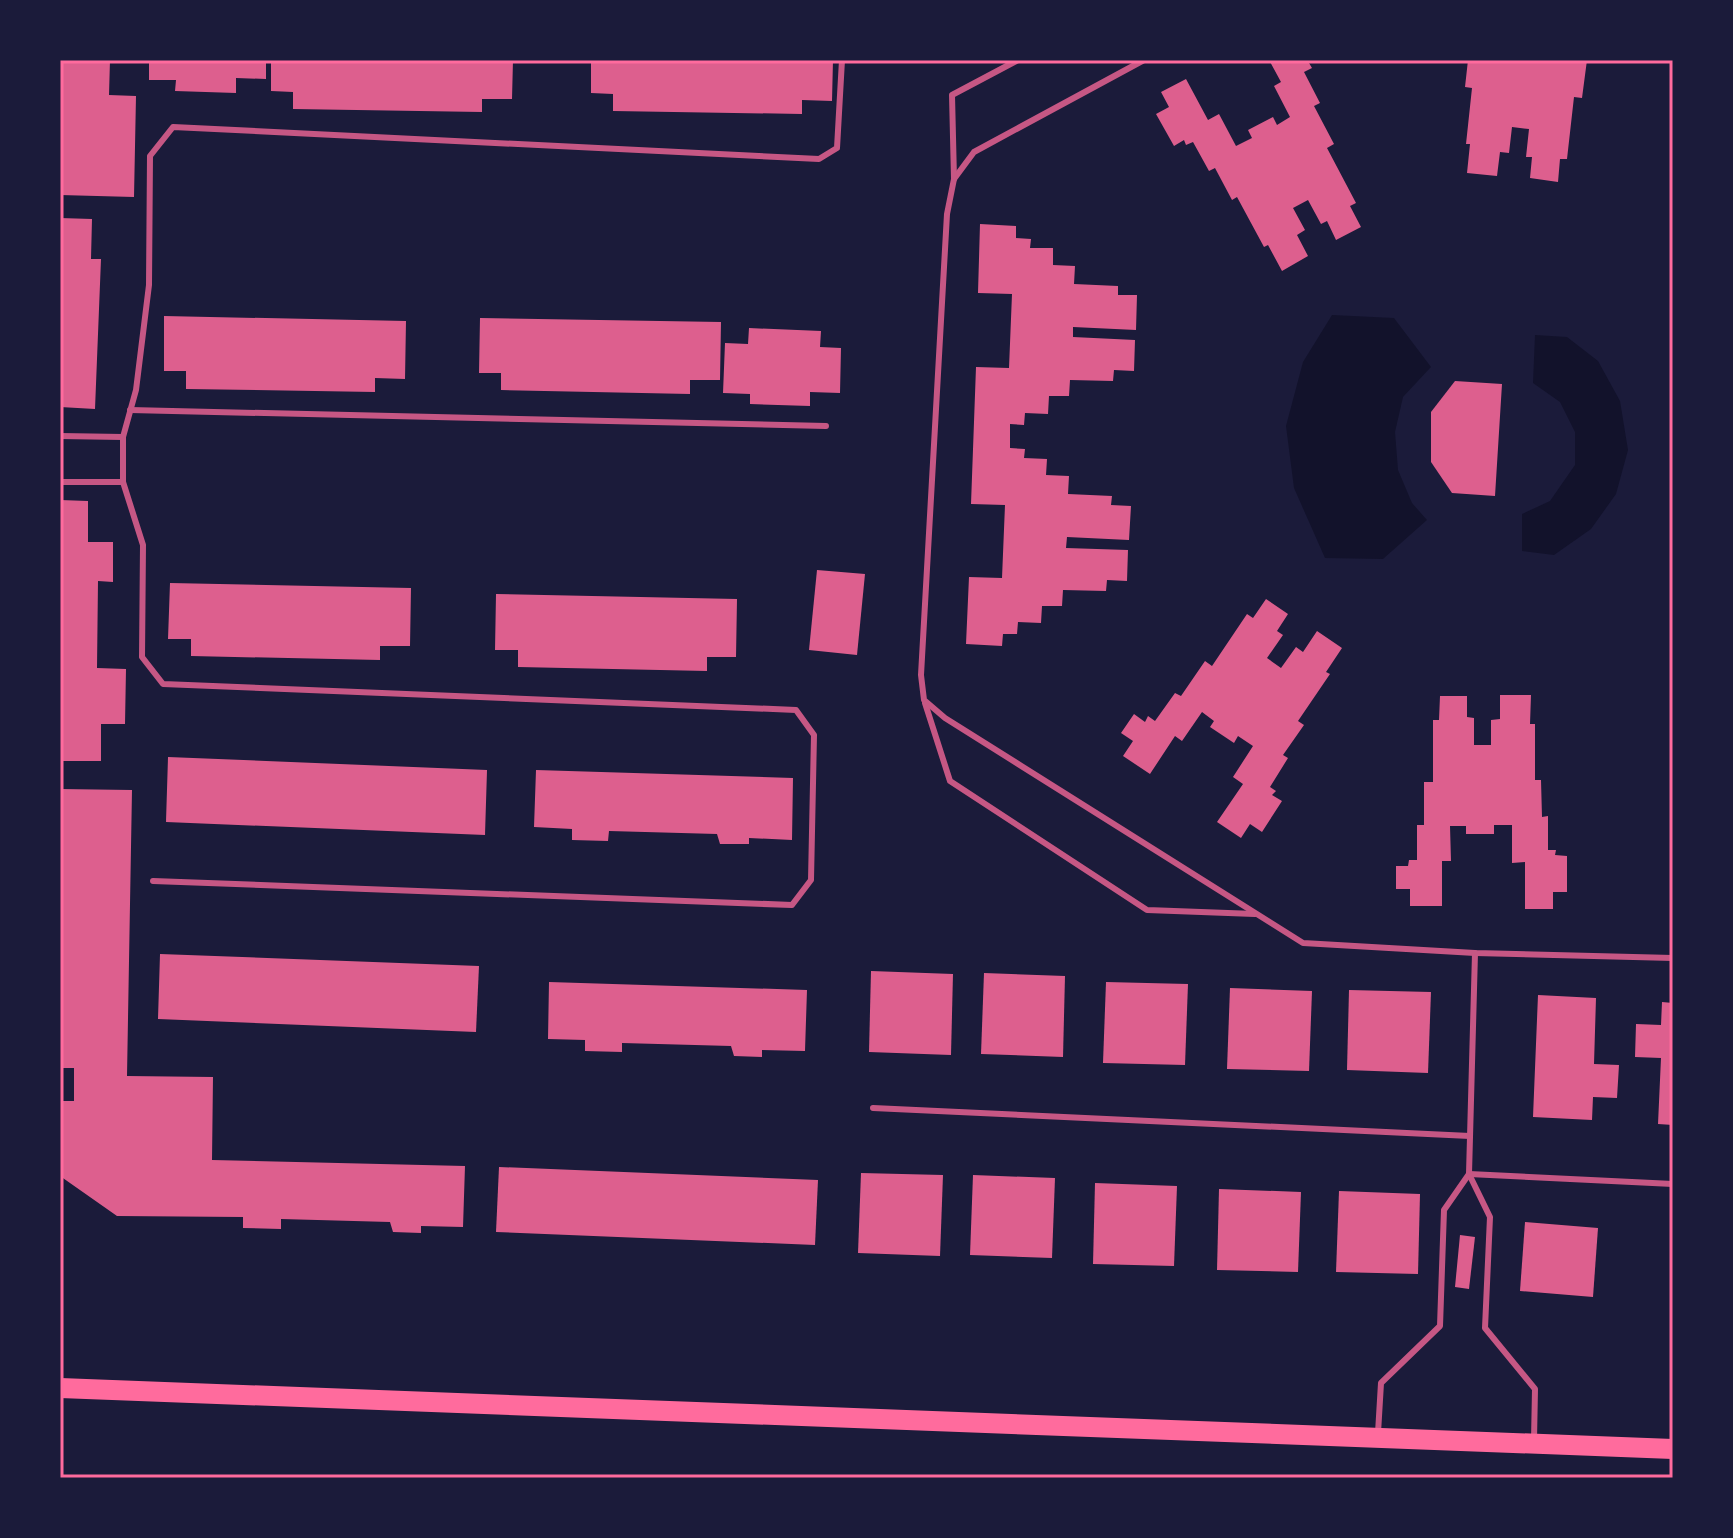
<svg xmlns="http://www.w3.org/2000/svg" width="1733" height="1538" font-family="'Source Serif 4',serif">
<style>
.water{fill:#12122b}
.building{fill:#dd5f8e}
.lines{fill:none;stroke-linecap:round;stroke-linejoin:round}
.service{stroke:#c65784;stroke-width:6}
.primary{stroke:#ff6b9d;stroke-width:20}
.neatline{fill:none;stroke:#ff6b9d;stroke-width:3}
</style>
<rect width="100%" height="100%" fill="#1b1b3a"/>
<g class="water">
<path d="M1332,315L1394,318L1431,367L1403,397L1395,432L1398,470L1412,503L1427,520L1383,559L1325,558L1294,488L1286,426L1303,362Z"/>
<path d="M1535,335L1567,337L1598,361L1620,401L1628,450L1616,494L1591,529L1554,555L1522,551V514L1550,501L1575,465V432L1560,402L1533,383Z"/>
</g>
<g class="building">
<path d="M60,60H110L109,95L136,96L134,197L60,195Z"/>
<path d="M149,60H266V79L236,78V93L175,91L176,80H149Z"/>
<path d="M271,60H513L512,99H482V112L293,109V92L271,91Z"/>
<path d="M591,60H833L832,101L802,100V114L613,111V94L591,93Z"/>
<path d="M1269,60H1314L1309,63L1312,68L1304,72L1320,103L1314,106L1334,144L1327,148L1356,203L1350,206L1361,227L1336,240L1327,221L1321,224L1308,200L1293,208L1305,230L1297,235L1308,256L1282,271L1268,245L1264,247L1237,197L1232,200L1215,168L1209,171L1193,142L1186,145L1184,140L1174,146L1156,114L1169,107L1161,92L1186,79L1208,120L1219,114L1236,146L1252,138L1248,130L1273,117L1277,125L1290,117L1274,86L1281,82Z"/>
<path d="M1468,60H1587L1582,98L1574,97L1567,159H1560L1558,182L1530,178L1532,157H1526L1529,129L1512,127L1509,153L1500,152L1497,176L1467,173L1470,144H1466L1472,88L1465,87Z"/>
<path d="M60,218L92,219L91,259H101L95,409L60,407Z"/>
<path d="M980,224L1016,226V238L1031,239L1030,248H1053V265L1075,266L1074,284L1118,286V295H1137L1136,330L1073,327V337L1135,340L1134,371L1114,370L1113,381L1070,380L1069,396H1049L1048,414L1025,413L1024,425L1010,424V448L1025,449L1024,458L1047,459L1046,475L1069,476L1068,494L1112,496L1111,505L1131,506L1129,540L1067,537L1066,548L1128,550L1127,581L1107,580L1106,591L1063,590L1062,606H1042L1041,623L1018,622L1017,634H1003L1002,646L966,644L969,577L1002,578L1005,505L971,504L976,367L1009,368L1012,294L978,293Z"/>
<path d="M164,316L406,321L405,379L375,378V392L186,389V371H164Z"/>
<path d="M480,318L721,322L720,380H690V394L501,390V373H479Z"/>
<path d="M749,328L821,331L820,347L841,348L840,393L810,392V406L750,404V394L723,393L725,343L748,344Z"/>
<path d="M1455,381L1502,384L1495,496L1452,493L1431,462V412Z"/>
<path d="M60,500L88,501V542H113V582L98,581L97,668L126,669L125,724H101V761H60Z"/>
<path d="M817,570L865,574L857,655L809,650Z"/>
<path d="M170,583L411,588L410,646H380V660L191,656V639H168Z"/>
<path d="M496,594L737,599L736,657H707V671L518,667V650H495Z"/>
<path d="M1266,599L1288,614L1277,631L1283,635L1267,658L1281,668L1296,647L1303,652L1317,631L1342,648L1326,672L1330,674L1298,721L1304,725L1283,755L1288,758L1270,787L1276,791L1272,795L1282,801L1262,832L1250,824L1241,838L1217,822L1243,784L1233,777L1253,746L1238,736L1234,743L1210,727L1214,721L1202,712L1182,741L1175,736L1150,774L1123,756L1133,741L1121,733L1134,714L1145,722L1148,716L1155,721L1175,693L1181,696L1205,661L1212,666L1247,614L1253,618Z"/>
<path d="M1500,695H1531L1530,724H1535V780H1541L1542,817L1548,816V850H1556L1555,855L1567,856V892H1553V909H1525V862L1512,863V825H1494V834H1466V826H1450L1451,861H1442V906H1410V889H1396V866H1408L1409,860H1417V825H1424V782H1433V720H1439L1440,696H1467V717L1474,718V745H1491V720L1500,719Z"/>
<path d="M168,757L487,770L485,835L166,822Z"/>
<path d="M536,770L793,778L792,840L749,838V844H720L717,834L609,831L608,841L572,840V829L534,827Z"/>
<path d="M60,789L132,790L127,1076L213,1077L212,1160L465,1166L463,1227L421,1226V1233L393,1232L390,1222L281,1219V1229L243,1228V1217L117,1216L60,1176V1101H74V1068H60Z"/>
<path d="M160,954L479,966L476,1032L158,1019Z"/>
<path d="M871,971L953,974L951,1055L869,1052Z"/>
<path d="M984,973L1065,976L1063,1057L981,1054Z"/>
<path d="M549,982L807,990L805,1051L762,1050V1057L734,1056L731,1046L622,1043V1052L585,1051V1040L548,1039Z"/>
<path d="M1106,982L1188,984L1185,1065L1103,1063Z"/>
<path d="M1230,988L1312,991L1309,1071L1227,1069Z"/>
<path d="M1349,990L1431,992L1428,1073L1347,1070Z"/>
<path d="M1538,995L1596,998L1594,1064L1619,1065L1617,1098L1593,1097L1592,1120L1533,1117Z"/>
<path d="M1662,1002L1673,1003V1125L1658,1124L1661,1058L1635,1057L1636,1024L1661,1025Z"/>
<path d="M499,1167L818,1180L815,1245L496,1232Z"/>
<path d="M861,1173L943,1175L940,1256L858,1253Z"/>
<path d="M973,1175L1055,1178L1052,1258L970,1255Z"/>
<path d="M1095,1183L1177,1186L1174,1266L1093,1264Z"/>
<path d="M1219,1189L1301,1192L1298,1272L1217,1270Z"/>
<path d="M1339,1191L1420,1194L1418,1274L1336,1272Z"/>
<path d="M1525,1222L1598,1228L1593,1297L1520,1291Z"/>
<path d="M1460,1235L1475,1237L1469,1289L1455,1287Z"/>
</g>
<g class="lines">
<g class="service">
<path d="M1144,60L974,152L954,179L947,214L921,675L924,700L945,718L1303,943L1475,953L1673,958"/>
<path d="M954,179L952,95L1018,60"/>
<path d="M130,410L826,426"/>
<path d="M60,436L123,437"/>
<path d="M60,482H123"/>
<path d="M925,703L950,781L1147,910L1255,914"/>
<path d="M153,881L792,905L811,880L814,735L796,710L163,684L142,657L143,545L123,482V437L136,390L149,285L150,156L173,127L819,159L837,148L842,60"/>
<path d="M1475,953L1469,1174L1490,1217L1485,1328L1535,1389L1534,1440"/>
<path d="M873,1108L1470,1136"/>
<path d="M1469,1174L1673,1184"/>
<path d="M1378,1433L1381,1383L1440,1326L1444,1210L1469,1174"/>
</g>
<path class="primary" d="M60,1388L1673,1449"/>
</g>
<rect width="1733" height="1538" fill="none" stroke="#1b1b3a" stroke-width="124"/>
<rect x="62" y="62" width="1609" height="1414" class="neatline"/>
</svg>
